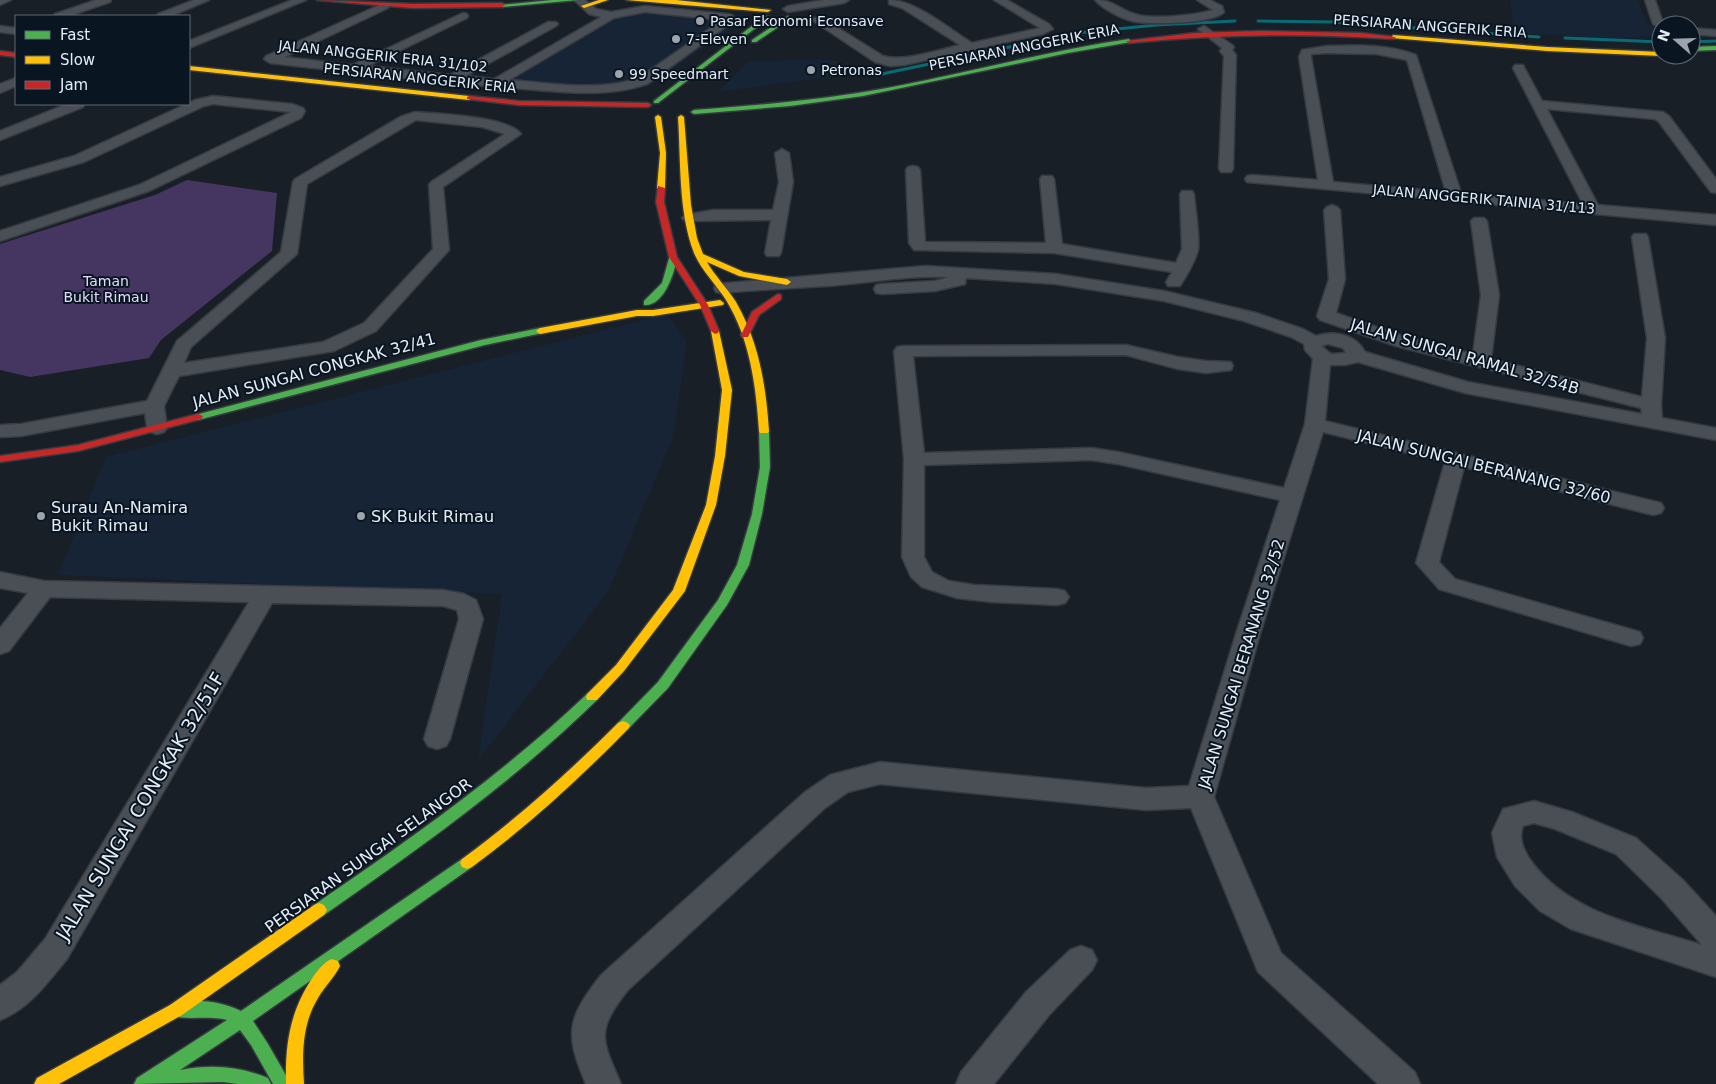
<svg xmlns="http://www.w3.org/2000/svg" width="1716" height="1084" font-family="'DejaVu Sans',sans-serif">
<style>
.built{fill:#162435}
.green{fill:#443660}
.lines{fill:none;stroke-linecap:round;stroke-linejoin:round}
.stream{stroke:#076b76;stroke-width:3}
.street-casing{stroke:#363a41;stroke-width:3}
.fast-casing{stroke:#363a41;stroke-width:3}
.slow-casing{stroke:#363a41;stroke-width:3}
.jam-casing{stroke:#363a41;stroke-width:3}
.street{fill:#494f55;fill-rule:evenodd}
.fast{fill:#4caf50;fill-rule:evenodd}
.slow{fill:#ffc107;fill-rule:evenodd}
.jam{fill:#c62828;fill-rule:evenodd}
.poi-dot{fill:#9da4ad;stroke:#0a1522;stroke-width:2}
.labels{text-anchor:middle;stroke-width:4;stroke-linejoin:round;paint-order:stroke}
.far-poi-label{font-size:14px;fill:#e4ecf5;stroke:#0a1522;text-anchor:start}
.far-street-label{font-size:14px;fill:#e4ecf5;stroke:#0a1522}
.far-park-label{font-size:14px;fill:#e4dafc;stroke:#0a1522}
.street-label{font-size:16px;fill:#e4ecf5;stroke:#0a1522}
.poi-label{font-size:16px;fill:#e4ecf5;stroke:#0a1522;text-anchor:start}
.near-street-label{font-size:19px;fill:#e4ecf5;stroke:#0a1522}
</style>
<rect width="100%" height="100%" fill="#191f26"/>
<g class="built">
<path d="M1510,0H1638L1647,24L1661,29V35L1617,39L1514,33Z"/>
<path d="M636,6L749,16L649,86L618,92L483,85L607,11Z"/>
<path d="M813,59L833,60L858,73L718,92L747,62Z"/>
<path d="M667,314L687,342L673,437L608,592L478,760L502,594L58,575L106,457Z"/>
</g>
<path class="green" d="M187,180L277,193L272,251L161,340L149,358L30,377L0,370V244L155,195Z"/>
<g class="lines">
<g class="stream">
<path d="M1258,21L1334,22L1539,37"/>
<path d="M1565,38L1661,42"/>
<path d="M1691,42L1716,41"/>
<path d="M877,75L1076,33L1157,25L1235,21"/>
</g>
<defs>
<g id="street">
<path d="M0,0H11L0,5Z"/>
<path d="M96,0H111L110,2L69,16H54L55,14Z"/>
<path d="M194,0H209L171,16H157L158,14Z"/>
<path d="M292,0H306L189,48V41Z"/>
<path d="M574,0H585L596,9L611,12L645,6L728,14L732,15L735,20L647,84C604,99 557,91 512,88C431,82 351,72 270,63L264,59L266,56L384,3L389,6L388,8L285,57L352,65L463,13L467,14L468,16L467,18L368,66L450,75L548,22H556L558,24L556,26L466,76L494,79L601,17L589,14ZM645,12L722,20L639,78C598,92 551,83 509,80L614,18Z"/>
<path d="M824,0H849L844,3L788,12L783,9L788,6Z"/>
<path d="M889,0C916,0 949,29 972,43L1040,28L994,0H1007L1049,24L1053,29L1043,34L904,65L890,66L875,62L812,20L814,18H822L883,56C904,62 938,50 960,45L902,8L889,4Z"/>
<path d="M1095,0C1114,0 1118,9 1135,14C1150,20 1197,15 1213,10L1197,0H1210L1222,6L1224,12C1213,24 1149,25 1132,21C1120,18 1103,9 1095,0Z"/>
<path d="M1645,0H1655L1662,20L1667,25H1661V28L1653,24Z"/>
<path d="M0,26L16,28V34L0,32Z"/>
<path d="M1204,26L1232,45L1234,47L1232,50L1236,55L1233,169L1231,172H1221L1219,169L1224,56L1220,51L1222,48L1198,29Z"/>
<path d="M1691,28L1716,30V36L1691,34Z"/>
<path d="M1327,46C1356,45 1389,44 1416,55L1461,193L1583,204L1513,68L1515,65H1523L1542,101L1663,112L1669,116L1716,179V193L1711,192L1659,122L1655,119L1547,109L1598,205L1716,215V225L1247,182L1245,179L1247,176L1252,175L1318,180L1299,57L1302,50ZM1327,53L1377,54L1407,60L1446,192L1333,182L1311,57V54Z"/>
<path d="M16,78V86L0,93V84Z"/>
<path d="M213,96L292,104L303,108L305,111L301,118L149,191L0,241V231L139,185L291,112L213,104L204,106L84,162L0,186V177L74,156L195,100Z"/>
<path d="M67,104H84L83,107L0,140V131Z"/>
<path d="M415,112C438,114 507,116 521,134L443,187L449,250L376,331L334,351L179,376L164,406L167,428L164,432L157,434L150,432L147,428L145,413L21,436L0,437V425L21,424L147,401L177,341L281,252L293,182L295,179L400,117ZM416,120L482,127L505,134L431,182L429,185L433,249L364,323L323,342L184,363L191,347L297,254L307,184Z"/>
<path d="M782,149L789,153L793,182L781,253L779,256H767L765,253L771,220L685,221L682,218L685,215L713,210H773L779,182L775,153Z"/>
<path d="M913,166L918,167L920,170L925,242L1046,243L1040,179L1042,176H1052L1054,179L1062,244L1176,263L1182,249L1180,194L1182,191H1192L1194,194C1195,208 1200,237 1198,250C1195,262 1187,275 1180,286H1168L1166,282L1172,272L1054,253L914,250L909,243L906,170L908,167Z"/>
<path d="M1332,205L1337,207L1340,210L1345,279L1336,313L1408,338L1473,354L1481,295L1471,221L1474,218H1484L1487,221L1499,295L1491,359L1642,397L1647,338L1632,237L1634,234H1646L1648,237L1665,338L1661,405L1662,418L1716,428V440L1465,393L1358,362L1345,365H1330L1325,421L1661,503L1664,508L1661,513L1653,515L1464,467L1439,562L1455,579L1640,632L1643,638L1640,644L1631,646L1439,589L1416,563L1445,462L1323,432L1260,634L1214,797L1281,953L1415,1072L1420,1084H1378L1258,972L1191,808L1146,810L880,784L848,792L825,808L627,991C595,1033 602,1039 621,1084H586C564,1033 567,1019 601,975L805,792L830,775L880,762L1146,788L1189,786L1236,634L1280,500L1118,464L1091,460L924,465V557L932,572L949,581L974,585L1057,589L1065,591L1069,597L1065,603L1057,605L992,602L957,598L922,587L911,577L902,557L904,459L894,351L897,347L903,346L1126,345L1178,357L1206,361L1231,362L1233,366L1231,370L1206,373L1178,369L1126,355L913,356L924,453L1091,448L1118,452L1284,488L1305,424L1313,359L1305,350L1304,344L1291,337L1244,321L1164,301L1056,284L966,278L965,284L935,291L882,294L876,293L874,289L876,285L882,284L935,281L949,277C908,275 867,283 826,286C791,288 757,290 722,293L716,292L714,288L716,284L926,266L1056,274L1164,291L1256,313L1303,329L1316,336C1333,330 1356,334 1365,352L1468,382L1642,414L1641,408L1396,346L1320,320L1317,316L1329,279L1324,210L1327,207ZM1328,344L1343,348L1346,353L1331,354L1321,346Z"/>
<path d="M0,572L44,581L443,590L464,594L476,600L483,619L450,739L446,746L437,749L428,746L424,739L459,619L457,610L443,606L272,603L67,959C48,982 29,1009 0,1020V985L17,972L45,939L249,602L50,597L9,651L0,654V628L28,593L0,588Z"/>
<path d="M1534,801L1572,812L1636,838L1683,880L1716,916V977L1571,929L1540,911L1515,886L1497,857L1492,833L1503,809ZM1534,823L1555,829L1616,854L1661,898L1702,945C1643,926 1570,915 1531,861C1524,851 1518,838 1523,826Z"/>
<path d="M1081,946L1092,950L1097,960L1092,970L1050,1014L994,1084H956L961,1072L1026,992L1070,950Z"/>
</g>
<g id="fast">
<path d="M552,0H578L502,7L499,5Z"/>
<path d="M765,16L770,17L658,103H654V101Z"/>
<path d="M788,16L790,19L756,42H752V40Z"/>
<path d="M1129,39L1131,42L1068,53L863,96L790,106L694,114L691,112L694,110C758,105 823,100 887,88C968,73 1047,51 1129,39Z"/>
<path d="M1716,46V50L1691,51V47Z"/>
<path d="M670,255L677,257C675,272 664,307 644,305V301L662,283Z"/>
<path d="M540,328L544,331L543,333L485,345L198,420L193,417L195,415L481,340Z"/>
<path d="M764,428L769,431L770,467L762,514L749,565L727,605L668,688L628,729L623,731L618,729L616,726L618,723L658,682L718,600L737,565L752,514L760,467L759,431Z"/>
<path d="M592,692L597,694L598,697L597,700C513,782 420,848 324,915L319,917L314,915L311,910L314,905C409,840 503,774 587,694Z"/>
<path d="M467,857L472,859L474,863L472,867L253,1021L268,1044L291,1084H273L251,1045L240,1030L180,1070C212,1064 238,1066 268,1078L271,1084H238L223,1082L134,1084L137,1078L227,1020C208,1015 185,1021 170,1015L168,1010L170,1005C191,997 221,1001 241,1011L462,859Z"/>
</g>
<g id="slow">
<path d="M599,0H608L584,8L581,6Z"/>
<path d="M626,0H676L771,10L768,12Z"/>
<path d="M1393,35L1547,47L1661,52V55H1663L1661,56L1547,51L1391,38Z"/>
<path d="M189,66L469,96L472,98L469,100L189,70Z"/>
<path d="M658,115L661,117L666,153L665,188L661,190L657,188L660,153L655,117Z"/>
<path d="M681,115L684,117L691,205L697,238L703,254L744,272L787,279L791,282L787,285L739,276L707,262C715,276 727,288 736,302C759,342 766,386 769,431L768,433H760L759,431C756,386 750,339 726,300C716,284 701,270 694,253C678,211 681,161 678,117Z"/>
<path d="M720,300L724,303L723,305L653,316H637L540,334L536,331L540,328L637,310H653Z"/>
<path d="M715,328L719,331L732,390L725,456L716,505L685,591L624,671L597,700H587L586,697L587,694L616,665L673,590L706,505L715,456L722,390L711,331Z"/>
<path d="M623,721L628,723L630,726L628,729C579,779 528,826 472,867L467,869L462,867L460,863L462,859C518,818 569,772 618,723Z"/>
<path d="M319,903L324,905L327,910L324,915L182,1015L59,1084H34L37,1078L170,1005L314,905Z"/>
<path d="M332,959L338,961L340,966C335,977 324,987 318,998C302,1024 302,1054 304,1084H286C285,1044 290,1011 313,977C318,970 324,962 332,959Z"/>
</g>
<g id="jam">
<path d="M317,0L413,4L502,3L505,5L502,7L413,8Z"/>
<path d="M1261,31L1360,33L1396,37L1393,39C1305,33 1217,34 1129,43L1126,41L1195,33Z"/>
<path d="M0,51L16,53V57L0,55Z"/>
<path d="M469,96L519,101L648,103L651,105L648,107L519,105L467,99V97Z"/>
<path d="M658,186L665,188L664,202L677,257L708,305L719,331L718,333L715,334L711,331L700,305L669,257L656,202Z"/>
<path d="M778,294L781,295V299L759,315L748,337H742L741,335L752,312Z"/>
<path d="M198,414L201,415L203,417L201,419L78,451L0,462V456L78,445Z"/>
</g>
</defs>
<use href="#street" class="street-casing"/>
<use href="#fast" class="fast-casing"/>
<use href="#slow" class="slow-casing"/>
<use href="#jam" class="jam-casing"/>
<use href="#street" class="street"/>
<use href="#fast" class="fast"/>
<use href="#slow" class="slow"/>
<use href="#jam" class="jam"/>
</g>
<g class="poi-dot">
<circle cx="700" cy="21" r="5"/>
<circle cx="676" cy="39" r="5"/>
<circle cx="811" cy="70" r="5"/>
<circle cx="619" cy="74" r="5"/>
<circle cx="41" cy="516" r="5"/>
<circle cx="361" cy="516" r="5"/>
</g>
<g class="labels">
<g class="far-poi-label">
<text x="710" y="26">Pasar Ekonomi Econsave</text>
<text x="686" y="44">7-Eleven</text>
<text x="821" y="75">Petronas</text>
<text x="629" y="79">99 Speedmart</text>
</g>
<g class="far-street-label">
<text transform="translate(1430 26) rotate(4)" y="5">PERSIARAN ANGGERIK ERIA</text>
<text transform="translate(1024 47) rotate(-11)" y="5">PERSIARAN ANGGERIK ERIA</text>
<text transform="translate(383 56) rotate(6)" y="5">JALAN ANGGERIK ERIA 31/102</text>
<text transform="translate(420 78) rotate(6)" y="5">PERSIARAN ANGGERIK ERIA</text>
<text transform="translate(1484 199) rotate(5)" y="5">JALAN ANGGERIK TAINIA 31/113</text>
</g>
<g class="far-park-label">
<text x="106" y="286">Taman<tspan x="106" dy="16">Bukit Rimau</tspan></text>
</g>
<g class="street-label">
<text transform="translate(1465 356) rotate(16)" y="6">JALAN SUNGAI RAMAL 32/54B</text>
<text transform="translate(314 370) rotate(-15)" y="6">JALAN SUNGAI CONGKAK 32/41</text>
<text transform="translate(1484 466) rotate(14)" y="6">JALAN SUNGAI BERANANG 32/60</text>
<text transform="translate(1241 664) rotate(-73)" y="6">JALAN SUNGAI BERANANG 32/52</text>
<text transform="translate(368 855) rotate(-36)" y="6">PERSIARAN SUNGAI SELANGOR</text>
</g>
<g class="poi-label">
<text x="51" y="513">Surau An-Namira<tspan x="51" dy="18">Bukit Rimau</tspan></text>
<text x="371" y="522">SK Bukit Rimau</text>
</g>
<g class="near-street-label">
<text transform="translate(140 806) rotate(-59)" y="7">JALAN SUNGAI CONGKAK 32/51F</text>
</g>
</g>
<rect x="15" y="15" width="175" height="90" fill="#0a1522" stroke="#616b76"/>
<rect x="25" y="31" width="25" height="8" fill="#4caf50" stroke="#616b76"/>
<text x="60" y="40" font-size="15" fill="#e4ecf5">Fast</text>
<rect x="25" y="56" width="25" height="8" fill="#ffc107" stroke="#616b76"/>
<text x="60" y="65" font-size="15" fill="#e4ecf5">Slow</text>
<rect x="25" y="81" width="25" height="8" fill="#c62828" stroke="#616b76"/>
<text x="60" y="90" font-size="15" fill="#e4ecf5">Jam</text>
<g transform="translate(1676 40) rotate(290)"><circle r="24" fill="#0a1522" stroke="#616b76"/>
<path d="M0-4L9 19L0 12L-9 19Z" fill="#9da4ad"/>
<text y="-8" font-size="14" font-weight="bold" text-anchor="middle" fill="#e4ecf5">N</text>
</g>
</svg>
